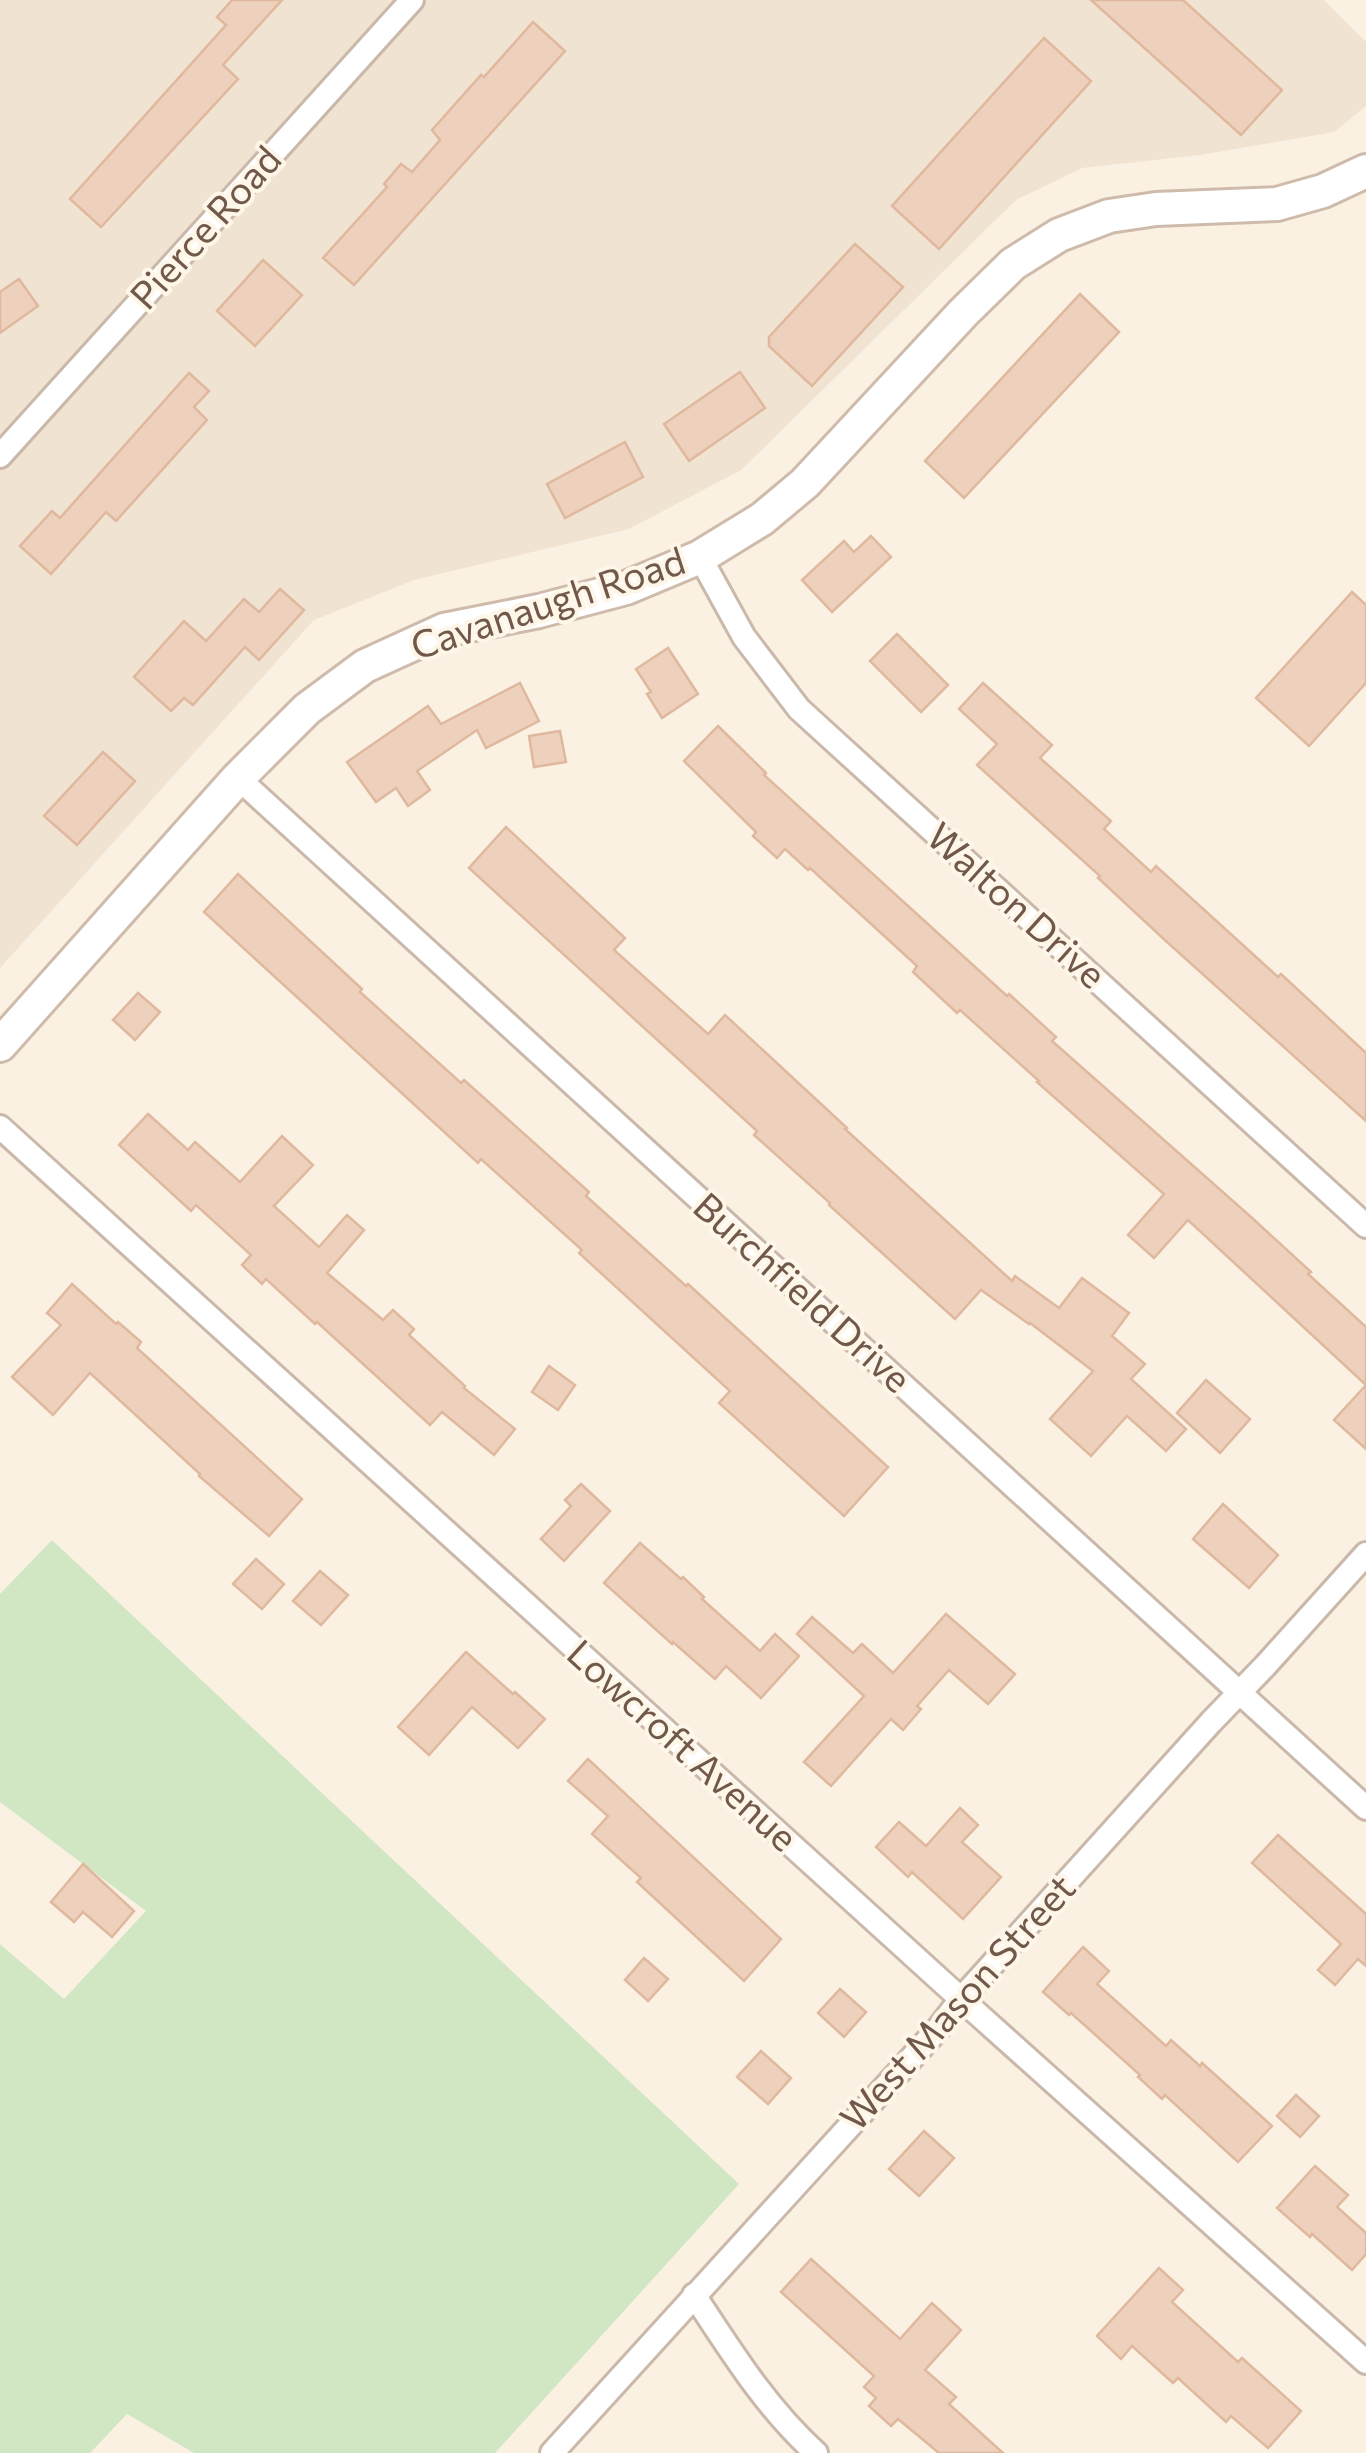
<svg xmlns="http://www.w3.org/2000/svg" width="1366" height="2453" font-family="Commissioner,sans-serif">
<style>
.residential{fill:#f1e3d2}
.green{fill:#d1e6c3}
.building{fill:#eed1bc;stroke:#dfb89e;stroke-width:2.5}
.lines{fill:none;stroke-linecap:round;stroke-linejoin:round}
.street-casing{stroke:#cab9aa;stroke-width:28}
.secondary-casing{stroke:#cfbbab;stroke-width:38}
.street{stroke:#fff;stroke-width:22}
.secondary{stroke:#fff;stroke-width:32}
.labels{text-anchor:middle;stroke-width:8;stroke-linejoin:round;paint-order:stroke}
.street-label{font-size:38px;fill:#70594b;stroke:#fef6e8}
</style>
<rect width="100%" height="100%" fill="#faf1e3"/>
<path class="residential" d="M0,0H1324L1366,42V106L1334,132L1200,155L1082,168L1016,200L741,470L629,529L414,580L314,620L0,968Z"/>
<path class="green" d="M52,1540L739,2184L495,2453H194L127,2414L90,2453H0V1944L64,1999L146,1911L0,1802V1594Z"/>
<g class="building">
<path d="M232,0H282L223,65L238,79L101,227L70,199L226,25L217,17Z"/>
<path d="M1091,0H1183L1282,90L1241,135Z"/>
<path d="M533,22L565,51L354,285L323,258L387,187L384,184L401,164L412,172L440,140L432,130L481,75L484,77Z"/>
<path d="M1044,38L1091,81L939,249L892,206Z"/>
<path d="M855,244L903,287L812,386L769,346V337Z"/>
<path d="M263,260L302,295L255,346L217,311Z"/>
<path d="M19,279L38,306L0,333V292Z"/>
<path d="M1080,294L1119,332L964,498L925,461Z"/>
<path d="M740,372L765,408L689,461L664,424Z"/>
<path d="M189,373L209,391L194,407L207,420L116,521L106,512L51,574L20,546L52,511L60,518Z"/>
<path d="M625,442L643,477L565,518L547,484Z"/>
<path d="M871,536L891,557L832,612L802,580L844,541L854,552Z"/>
<path d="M280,589L304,610L259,660L245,647L193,705L184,698L171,711L134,677L184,621L206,641L244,599L259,612Z"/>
<path d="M1352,592L1366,605V683L1309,746L1256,698Z"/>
<path d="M897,634L948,685L921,712L870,661Z"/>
<path d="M668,648L698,694L662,718L647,694L651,692L636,669Z"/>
<path d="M520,683L539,721L486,748L477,730L417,771L430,790L408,806L396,788L376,802L347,762L428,706L441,724Z"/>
<path d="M983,683L1052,745L1040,758L1111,821L1104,829L1151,872L1156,866L1278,977L1281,974L1366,1053V1121L1167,942L1098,878L1100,876L977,765L997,744L959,709Z"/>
<path d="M718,726L766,773L764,775L1007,996L1009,994L1056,1037L1052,1041L1251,1217L1311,1272L1308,1274L1366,1327V1449L1334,1420L1366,1385L1188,1220L1154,1258L1128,1235L1164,1194L1037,1082L1039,1081L960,1010L957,1013L913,972L917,966L810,868L808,870L785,849L777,858L753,836L756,832L684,761Z"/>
<path d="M560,731L566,762L534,767L529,736Z"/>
<path d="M103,752L135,781L77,845L44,816Z"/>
<path d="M506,827L625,938L614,950L708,1034L725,1015L847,1128L845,1129L1012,1281L1015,1276L1059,1308L1082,1278L1129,1313L1112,1336L1145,1364L1131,1379L1186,1429L1166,1451L1127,1416L1091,1456L1050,1419L1093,1371L1030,1323L1029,1324L981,1290L955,1319L829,1205L830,1203L754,1135L757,1131L469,868Z"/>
<path d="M238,874L362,989L360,992L461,1083L464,1080L589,1192L586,1196L686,1286L688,1284L888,1467L844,1516L719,1403L730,1391L579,1253L582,1250L481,1159L478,1163L204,912Z"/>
<path d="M138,993L160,1012L135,1040L113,1020Z"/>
<path d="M148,1114L188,1150L195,1142L240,1182L282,1136L313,1165L274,1206L319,1247L347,1215L364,1230L327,1273L383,1320L393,1310L414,1329L409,1335L465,1386L464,1388L515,1429L494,1455L442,1412L430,1425L317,1322L315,1324L266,1279L262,1284L242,1265L251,1255L196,1205L191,1211L119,1145Z"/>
<path d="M72,1284L116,1324L118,1322L141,1342L137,1348L302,1499L269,1536L199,1476L200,1474L90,1373L53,1415L12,1377L61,1325L47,1313Z"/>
<path d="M549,1366L575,1385L558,1410L532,1392Z"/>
<path d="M1206,1380L1250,1419L1220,1453L1177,1413Z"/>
<path d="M581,1484L610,1511L564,1561L541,1539L571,1506L565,1500Z"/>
<path d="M1223,1504L1278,1555L1249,1588L1193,1539Z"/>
<path d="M640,1543L681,1579L683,1577L704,1597L702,1599L760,1651L775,1634L799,1656L761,1698L726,1666L715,1679L673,1642L672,1644L604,1583Z"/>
<path d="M256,1559L284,1584L262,1609L233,1584Z"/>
<path d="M320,1571L348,1595L321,1625L293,1601Z"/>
<path d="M946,1614L1015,1674L988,1704L949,1670L917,1706L921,1709L903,1730L891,1719L831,1786L804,1762L864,1696L797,1634L812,1617L853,1653L862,1644L893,1673Z"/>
<path d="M466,1652L513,1694L515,1692L545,1719L518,1748L472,1707L429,1755L398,1727Z"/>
<path d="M588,1759L781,1939L744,1981L637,1882L641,1878L592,1834L608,1816L568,1781Z"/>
<path d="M960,1808L978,1825L962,1842L1001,1877L963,1919L912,1872L908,1877L876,1847L899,1822L926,1846Z"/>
<path d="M1278,1835L1366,1914V1966L1358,1959L1335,1985L1318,1970L1341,1944L1252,1863Z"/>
<path d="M83,1864L134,1911L112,1937L83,1912L74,1922L51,1902Z"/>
<path d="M1083,1947L1109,1971L1097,1984L1166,2046L1171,2040L1200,2066L1202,2063L1272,2126L1238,2162L1165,2095L1162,2099L1138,2077L1140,2075L1071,2013L1069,2015L1043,1992Z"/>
<path d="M644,1958L668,1979L648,2001L625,1980Z"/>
<path d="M840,1989L866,2012L844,2037L818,2013Z"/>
<path d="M761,2051L791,2078L768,2104L737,2077Z"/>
<path d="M1296,2095L1319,2116L1300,2137L1277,2116Z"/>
<path d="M924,2131L954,2158L919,2196L889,2169Z"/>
<path d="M1315,2166L1348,2195L1337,2207L1366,2233V2254L1352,2270L1312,2234L1310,2237L1277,2208Z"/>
<path d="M811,2259L900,2339L932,2303L961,2330L925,2370L956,2397L949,2404L1003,2453H939L898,2419L891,2426L869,2406L876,2398L864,2387L874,2376L781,2292Z"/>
<path d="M1159,2268L1183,2290L1172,2302L1238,2362L1242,2358L1301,2411L1268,2448L1231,2416L1226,2422L1178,2378L1173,2383L1132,2346L1121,2359L1097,2336Z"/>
</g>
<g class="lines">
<defs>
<g id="street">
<path d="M0,456L412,0"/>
<path d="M700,557L744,637L799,709L1366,1226"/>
<path d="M238,778L1366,1808"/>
<path d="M0,1127L961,1999L1366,2362"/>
<path d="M694,2295C731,2351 766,2408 816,2453"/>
<path d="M552,2453L938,2029L961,1999L1211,1722L1265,1666L1366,1554"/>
</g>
<path id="secondary" d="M0,1045L238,778L307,709L365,666L444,630L539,611L626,588L700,557L762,519L805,483L963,313L1013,264L1059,235L1109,216L1156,209L1277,204L1323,191L1366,171"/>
</defs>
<use href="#street" class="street-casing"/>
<use href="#secondary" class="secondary-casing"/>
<use href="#street" class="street"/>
<use href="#secondary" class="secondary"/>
</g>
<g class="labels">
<g class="street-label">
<text transform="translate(206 228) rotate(-48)" y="13">Pierce Road</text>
<text transform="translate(548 604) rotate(-18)" y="13">Cavanaugh Road</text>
<text transform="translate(1016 906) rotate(42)" y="13">Walton Drive</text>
<text transform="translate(802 1293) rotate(42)" y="13">Burchfield Drive</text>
<text transform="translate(682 1746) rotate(42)" y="13">Lowcroft Avenue</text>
<text transform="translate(958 2003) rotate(-48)" y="13">West Mason Street</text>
</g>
</g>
</svg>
